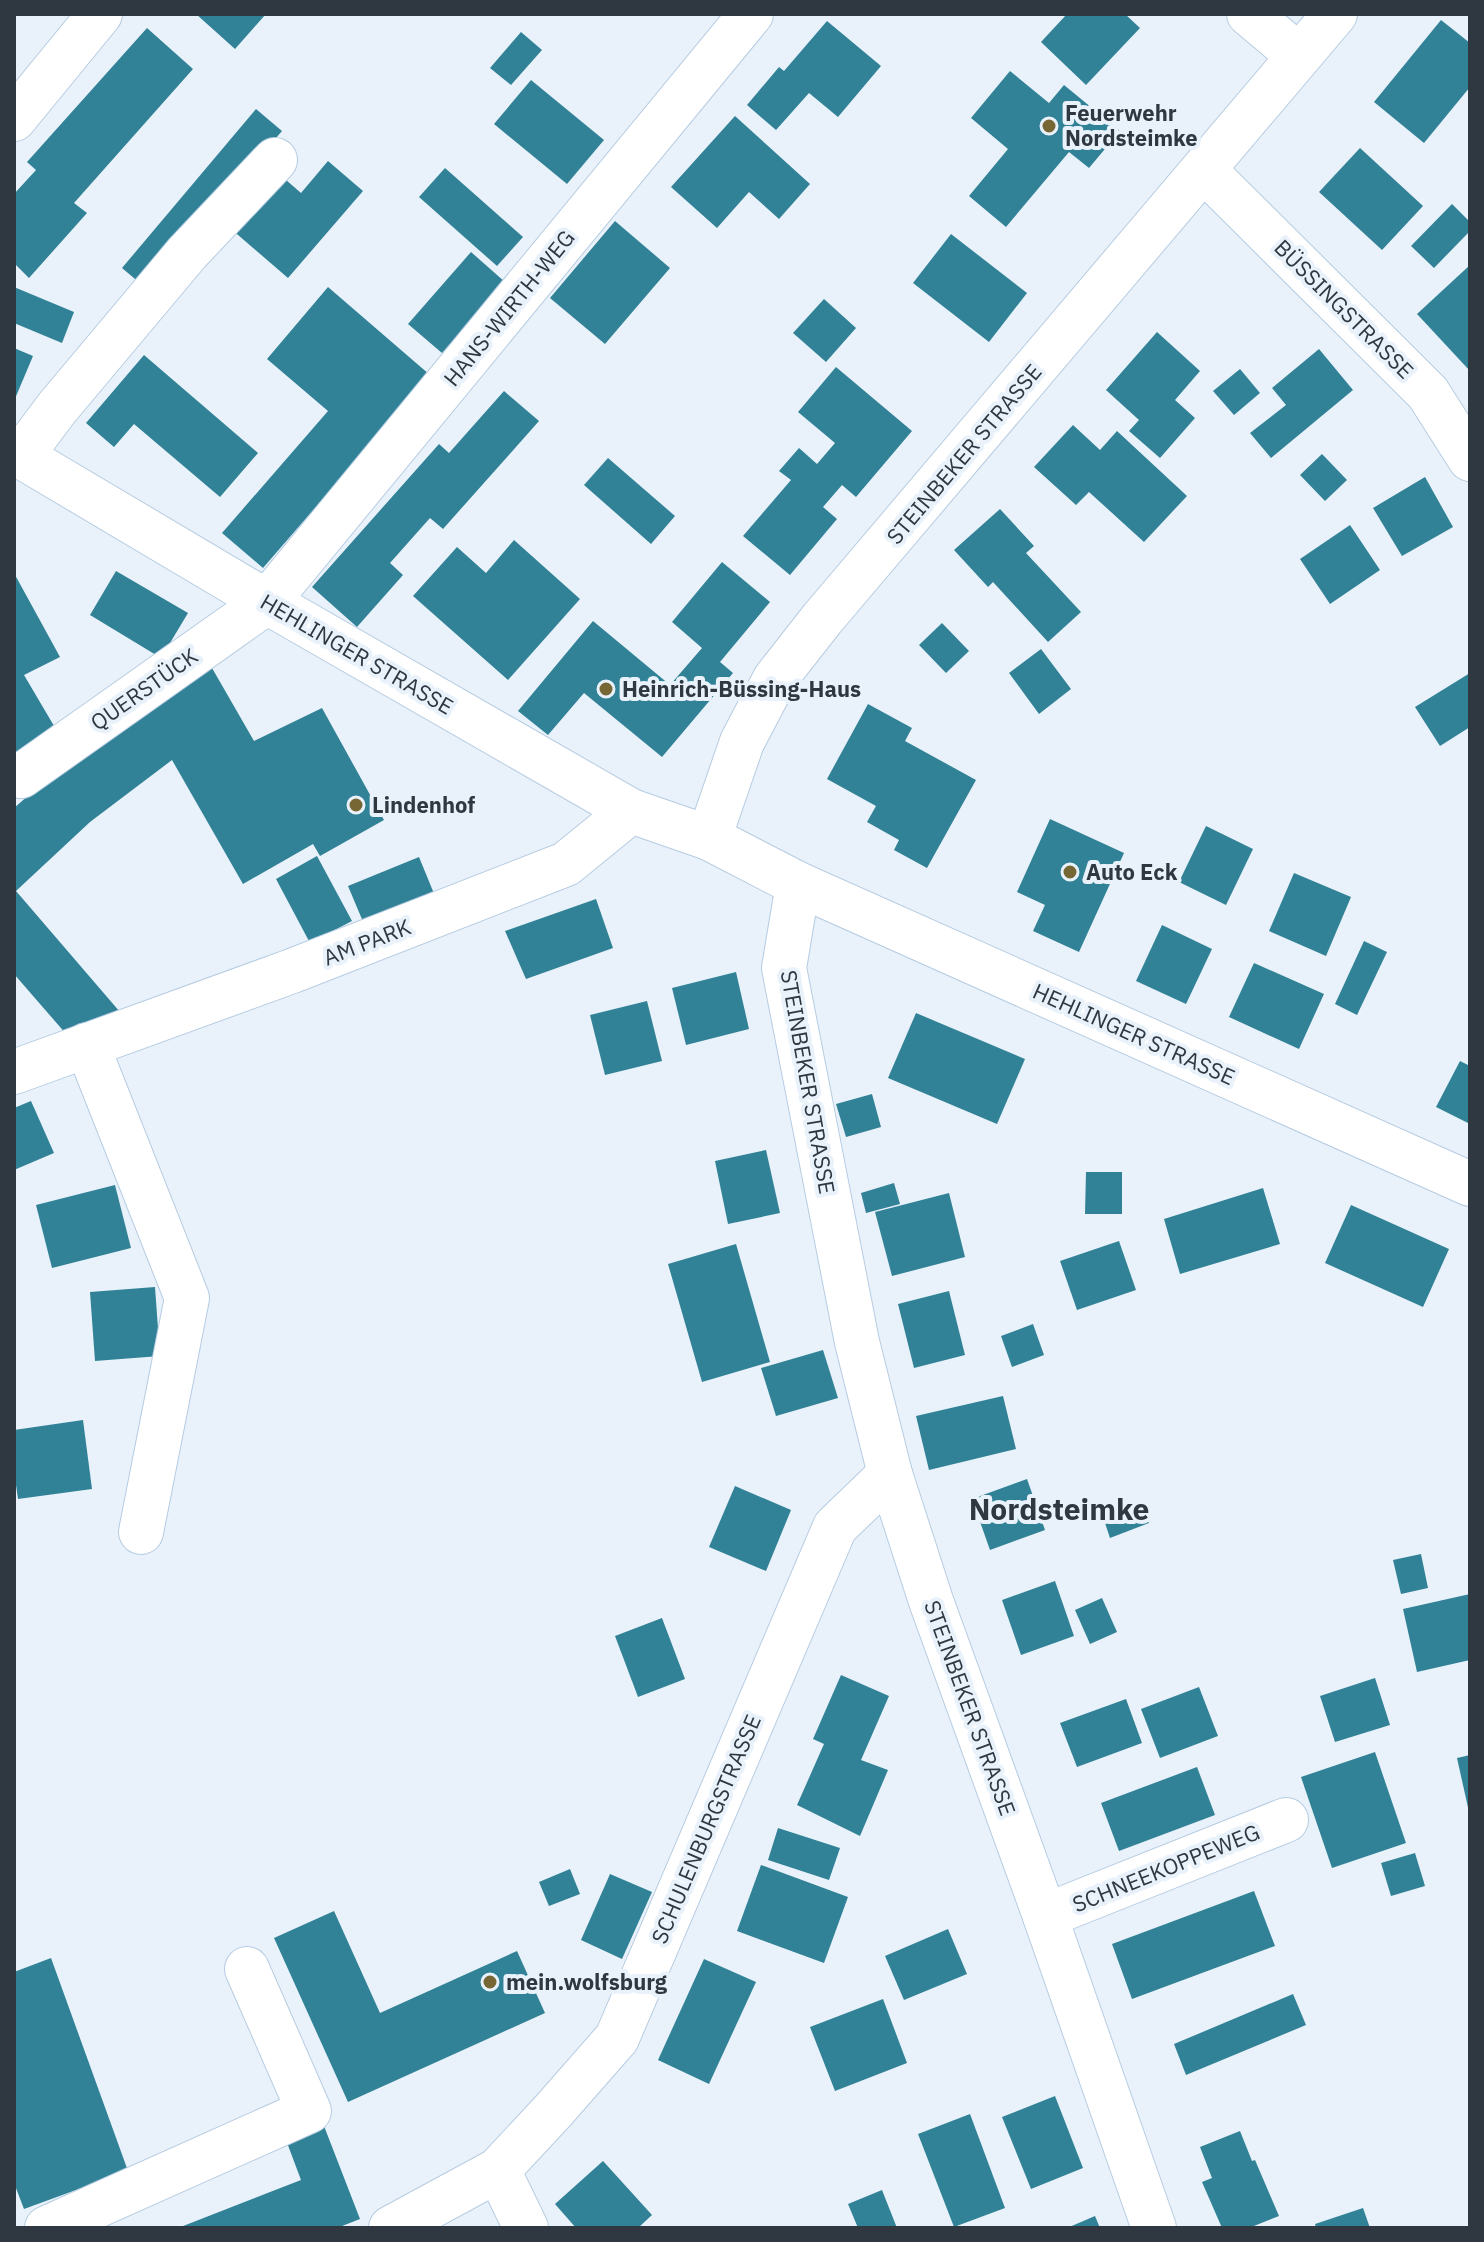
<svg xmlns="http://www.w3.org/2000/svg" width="1484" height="2242" font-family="'IBM Plex Sans',sans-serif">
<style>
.building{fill:#318296}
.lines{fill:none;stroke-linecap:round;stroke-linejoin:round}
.minor-casing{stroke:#b6cce2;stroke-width:46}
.minor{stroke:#fff;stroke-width:44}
.poi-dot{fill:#766734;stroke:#e9f2fb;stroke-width:3}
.labels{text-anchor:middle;stroke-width:8;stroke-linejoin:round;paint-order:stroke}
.poi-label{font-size:22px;font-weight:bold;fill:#2f3740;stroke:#e9f2fb;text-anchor:start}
.street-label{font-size:22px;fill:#2f3740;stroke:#e9f2fb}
.district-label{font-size:30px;font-weight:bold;fill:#2f3740;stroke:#e9f2fb}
</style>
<rect width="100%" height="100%" fill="#e9f2fb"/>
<g class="building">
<path d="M196,14H266L235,49Z"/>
<path d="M1067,14H1125L1140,28L1086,85L1041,42Z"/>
<path d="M1441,20L1470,43V87L1424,143L1374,102Z"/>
<path d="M827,21L881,66L838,117L809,93L776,130L747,105L779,67L784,71Z"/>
<path d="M147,28L193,69L74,203L87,213L29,278L14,263V194L36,170L27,162Z"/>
<path d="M521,32L542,50L511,85L490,68Z"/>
<path d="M1010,71L1049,103L1064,85L1120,131L1089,168L1069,152L1006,227L969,196L1008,149L971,118Z"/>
<path d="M531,80L604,140L567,184L494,124Z"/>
<path d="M256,109L282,131L147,289L122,268Z"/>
<path d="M735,116L810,184L779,219L749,192L717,228L671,187Z"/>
<path d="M1360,148L1423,206L1382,250L1319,192Z"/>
<path d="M328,161L363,191L288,278L230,228L278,173L301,193Z"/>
<path d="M445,168L523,237L497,266L419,197Z"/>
<path d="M1452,204L1470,222V231L1434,268L1411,246Z"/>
<path d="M615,221L670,268L605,344L550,298Z"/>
<path d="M951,234L1027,293L989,342L913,283Z"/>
<path d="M471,252L505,282L442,353L408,324Z"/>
<path d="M1470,265V371L1417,314Z"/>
<path d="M14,287L74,312L62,343L14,323Z"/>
<path d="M328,287L430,375L263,568L222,533L328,411L267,359Z"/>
<path d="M824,299L856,328L826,362L793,333Z"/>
<path d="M1157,332L1200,371L1175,400L1195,418L1160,458L1129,431L1139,420L1106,390Z"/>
<path d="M14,348L33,356L14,401Z"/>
<path d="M1319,349L1353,390L1271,458L1250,433L1286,405L1272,388Z"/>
<path d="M144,355L258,453L220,497L134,424L114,447L86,423Z"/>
<path d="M836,367L912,431L856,497L842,485L823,507L837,519L790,575L743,536L791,480L779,471L799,448L817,464L835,443L798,412Z"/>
<path d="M1240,369L1260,393L1234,415L1213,391Z"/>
<path d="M504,391L539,421L443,529L430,518L390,563L403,575L357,627L312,587L439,444L449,453Z"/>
<path d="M1073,425L1100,450L1117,431L1187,496L1144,542L1089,492L1076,505L1034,467Z"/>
<path d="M1322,454L1347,480L1325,501L1300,475Z"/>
<path d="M608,458L675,516L651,544L584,485Z"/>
<path d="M1425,477L1453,527L1402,556L1373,508Z"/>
<path d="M1000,509L1034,546L1026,553L1081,612L1048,642L993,582L988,587L954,550Z"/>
<path d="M1350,525L1380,570L1330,604L1300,559Z"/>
<path d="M514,540L580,599L508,680L413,596L457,547L486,573Z"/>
<path d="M722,562L770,602L720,662L733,673L662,757L584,693L548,735L518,711L593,621L670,685L702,648L672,622Z"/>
<path d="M116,571L188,613L161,658L90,615Z"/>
<path d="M14,573L60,657L24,675L57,731L14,764Z"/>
<path d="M942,623L969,651L946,673L919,645Z"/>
<path d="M1041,649L1071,689L1039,714L1009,673Z"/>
<path d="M212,668L254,741L322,708L384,820L320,856L313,844L243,884L172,760L90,822L16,891L120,1012L67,1035L14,974V808L52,775Z"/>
<path d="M1470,673V727L1440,746L1415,707Z"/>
<path d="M868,704L912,728L905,741L976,780L927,868L894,850L899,840L867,822L876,806L827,779Z"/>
<path d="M1050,819L1124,853L1079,952L1033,931L1045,905L1017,892Z"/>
<path d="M1206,826L1253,849L1226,905L1179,882Z"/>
<path d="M317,856L352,921L310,943L276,879Z"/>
<path d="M419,857L435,896L364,924L348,886Z"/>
<path d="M1294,873L1351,897L1326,956L1269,931Z"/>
<path d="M596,899L613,948L526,979L505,931Z"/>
<path d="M1162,925L1212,949L1186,1004L1136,981Z"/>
<path d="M1364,941L1387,952L1357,1015L1335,1004Z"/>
<path d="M1254,963L1324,994L1299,1049L1229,1017Z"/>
<path d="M736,972L749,1029L686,1045L672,988Z"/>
<path d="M647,1001L662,1061L605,1075L590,1015Z"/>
<path d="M916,1013L1025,1059L997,1124L888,1078Z"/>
<path d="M1460,1061L1470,1066V1124L1436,1107Z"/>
<path d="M872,1094L881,1127L846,1137L836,1104Z"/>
<path d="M31,1101L54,1153L14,1170V1108Z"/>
<path d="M766,1150L780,1213L728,1224L715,1161Z"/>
<path d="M1086,1172H1122V1214H1085Z"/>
<path d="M894,1183L900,1204L866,1213L861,1193Z"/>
<path d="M115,1185L131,1248L52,1268L36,1205Z"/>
<path d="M1263,1188L1280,1244L1180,1274L1164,1219Z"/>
<path d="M949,1193L965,1257L892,1276L875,1212Z"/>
<path d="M1351,1205L1449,1249L1423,1307L1325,1263Z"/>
<path d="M1119,1241L1136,1290L1077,1310L1060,1261Z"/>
<path d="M736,1244L770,1362L702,1382L668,1264Z"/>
<path d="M155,1287L160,1356L95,1361L90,1292Z"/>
<path d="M949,1291L965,1355L914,1368L898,1304Z"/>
<path d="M1033,1324L1044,1355L1012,1367L1001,1336Z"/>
<path d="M823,1350L838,1398L776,1416L761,1368Z"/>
<path d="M1003,1396L1016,1449L929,1470L916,1416Z"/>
<path d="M83,1420L92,1489L18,1499L14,1471V1430Z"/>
<path d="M1027,1479L1045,1530L990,1550L972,1499Z"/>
<path d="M735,1486L791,1510L766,1571L709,1547Z"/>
<path d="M1143,1503L1149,1523L1110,1538L1103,1517Z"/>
<path d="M1421,1554L1428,1588L1401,1594L1393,1560Z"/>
<path d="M1055,1581L1074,1636L1021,1655L1002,1600Z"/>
<path d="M1470,1594V1660L1417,1672L1403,1609Z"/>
<path d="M1102,1598L1117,1632L1090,1644L1075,1610Z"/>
<path d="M662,1618L685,1679L638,1697L615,1636Z"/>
<path d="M841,1675L889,1696L861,1760L888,1770L860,1836L797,1805L824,1744L813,1739Z"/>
<path d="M1375,1678L1390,1725L1335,1742L1320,1696Z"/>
<path d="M1199,1687L1218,1736L1160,1758L1141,1709Z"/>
<path d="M1126,1699L1142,1743L1077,1767L1060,1723Z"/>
<path d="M1375,1752L1406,1843L1332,1868L1301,1777Z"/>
<path d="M1470,1755V1812H1469L1457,1758Z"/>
<path d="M1197,1767L1215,1815L1119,1851L1101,1803Z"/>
<path d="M778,1828L840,1848L829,1880L768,1860Z"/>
<path d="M1415,1853L1425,1886L1391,1896L1381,1863Z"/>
<path d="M761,1865L848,1897L824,1963L737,1931Z"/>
<path d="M570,1869L580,1894L549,1906L539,1882Z"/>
<path d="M610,1874L652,1892L622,1959L581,1940Z"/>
<path d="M1254,1891L1275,1946L1132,1999L1112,1944Z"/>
<path d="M334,1911L380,2013L517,1951L545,2013L348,2102L274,1938Z"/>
<path d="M948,1929L967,1974L904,2000L885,1956Z"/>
<path d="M51,1958L128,2171L24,2209L14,2183V1972Z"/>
<path d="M704,1959L756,1982L709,2084L658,2060Z"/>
<path d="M1293,1994L1306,2025L1186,2075L1174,2044Z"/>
<path d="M883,1999L907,2063L835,2091L810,2027Z"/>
<path d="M1055,2096L1083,2168L1031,2189L1002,2117Z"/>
<path d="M970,2114L1005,2208L954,2227L918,2134Z"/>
<path d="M324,2126L360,2219L337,2228H178L301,2180L286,2140Z"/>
<path d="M1240,2131L1252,2161L1255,2160L1279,2216L1249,2228H1222L1202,2182L1212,2178L1200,2147Z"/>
<path d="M603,2161L652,2215L638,2228H576L555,2204Z"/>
<path d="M882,2190L897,2228H858L848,2204Z"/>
<path d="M1363,2208L1370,2228H1316L1315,2224Z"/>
<path d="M1095,2216L1100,2228H1067Z"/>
</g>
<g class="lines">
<defs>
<g id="minor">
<path d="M1249,14L1299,56"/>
<path d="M1335,14L822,619L775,679L742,742L709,838L798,884L1470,1184"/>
<path d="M14,119L100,14"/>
<path d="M1204,170L1428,393L1470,459"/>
<path d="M14,452L267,602L631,811L709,838"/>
<path d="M21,456L57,408L187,253L275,160"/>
<path d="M21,776L267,602L751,14"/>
<path d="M798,884L784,968L857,1342L890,1474L931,1601L1045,1916L1154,2228"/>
<path d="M87,1045L187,1298L141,1532"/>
<path d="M14,1072L292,971L566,864L631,811"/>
<path d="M1045,1916L1286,1820"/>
<path d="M498,2170L526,2228"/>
<path d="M47,2228L309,2111L247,1969"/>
<path d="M391,2228L498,2170L553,2111L617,2038L835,1527L890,1474"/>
</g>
</defs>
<use href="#minor" class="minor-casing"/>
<use href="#minor" class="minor"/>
</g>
<g class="poi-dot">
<circle cx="1049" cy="126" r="8"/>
<circle cx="606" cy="689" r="8"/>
<circle cx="356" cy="805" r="8"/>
<circle cx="1070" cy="872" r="8"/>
<circle cx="490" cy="1982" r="8"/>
</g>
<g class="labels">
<g class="poi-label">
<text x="1065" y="121">Feuerwehr<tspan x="1065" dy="25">Nordsteimke</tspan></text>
<text x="622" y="697">Heinrich-Büssing-Haus</text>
<text x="372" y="813">Lindenhof</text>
<text x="1086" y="880">Auto Eck</text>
<text x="506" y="1990">mein.wolfsburg</text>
</g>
<g class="street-label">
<text transform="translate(509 308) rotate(-51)" y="8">HANS-WIRTH-WEG</text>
<text transform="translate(1344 309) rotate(45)" y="8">BÜSSINGSTRASSE</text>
<text transform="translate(964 454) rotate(-50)" y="8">STEINBEKER STRASSE</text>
<text transform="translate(357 654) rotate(30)" y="8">HEHLINGER STRASSE</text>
<text transform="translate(144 689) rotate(-35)" y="8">QUERSTÜCK</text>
<text transform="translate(367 942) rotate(-21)" y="8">AM PARK</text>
<text transform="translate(1134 1034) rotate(24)" y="8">HEHLINGER STRASSE</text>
<text transform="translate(808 1082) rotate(80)" y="8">STEINBEKER STRASSE</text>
<text transform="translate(970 1708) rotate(70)" y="8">STEINBEKER STRASSE</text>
<text transform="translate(706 1829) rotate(-67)" y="8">SCHULENBURGSTRASSE</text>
<text transform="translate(1166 1868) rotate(-22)" y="8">SCHNEEKOPPEWEG</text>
</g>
<g class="district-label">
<text x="1059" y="1520">Nordsteimke</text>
</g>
</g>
<rect width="1484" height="2242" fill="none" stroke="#2f3740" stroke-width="32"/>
</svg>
